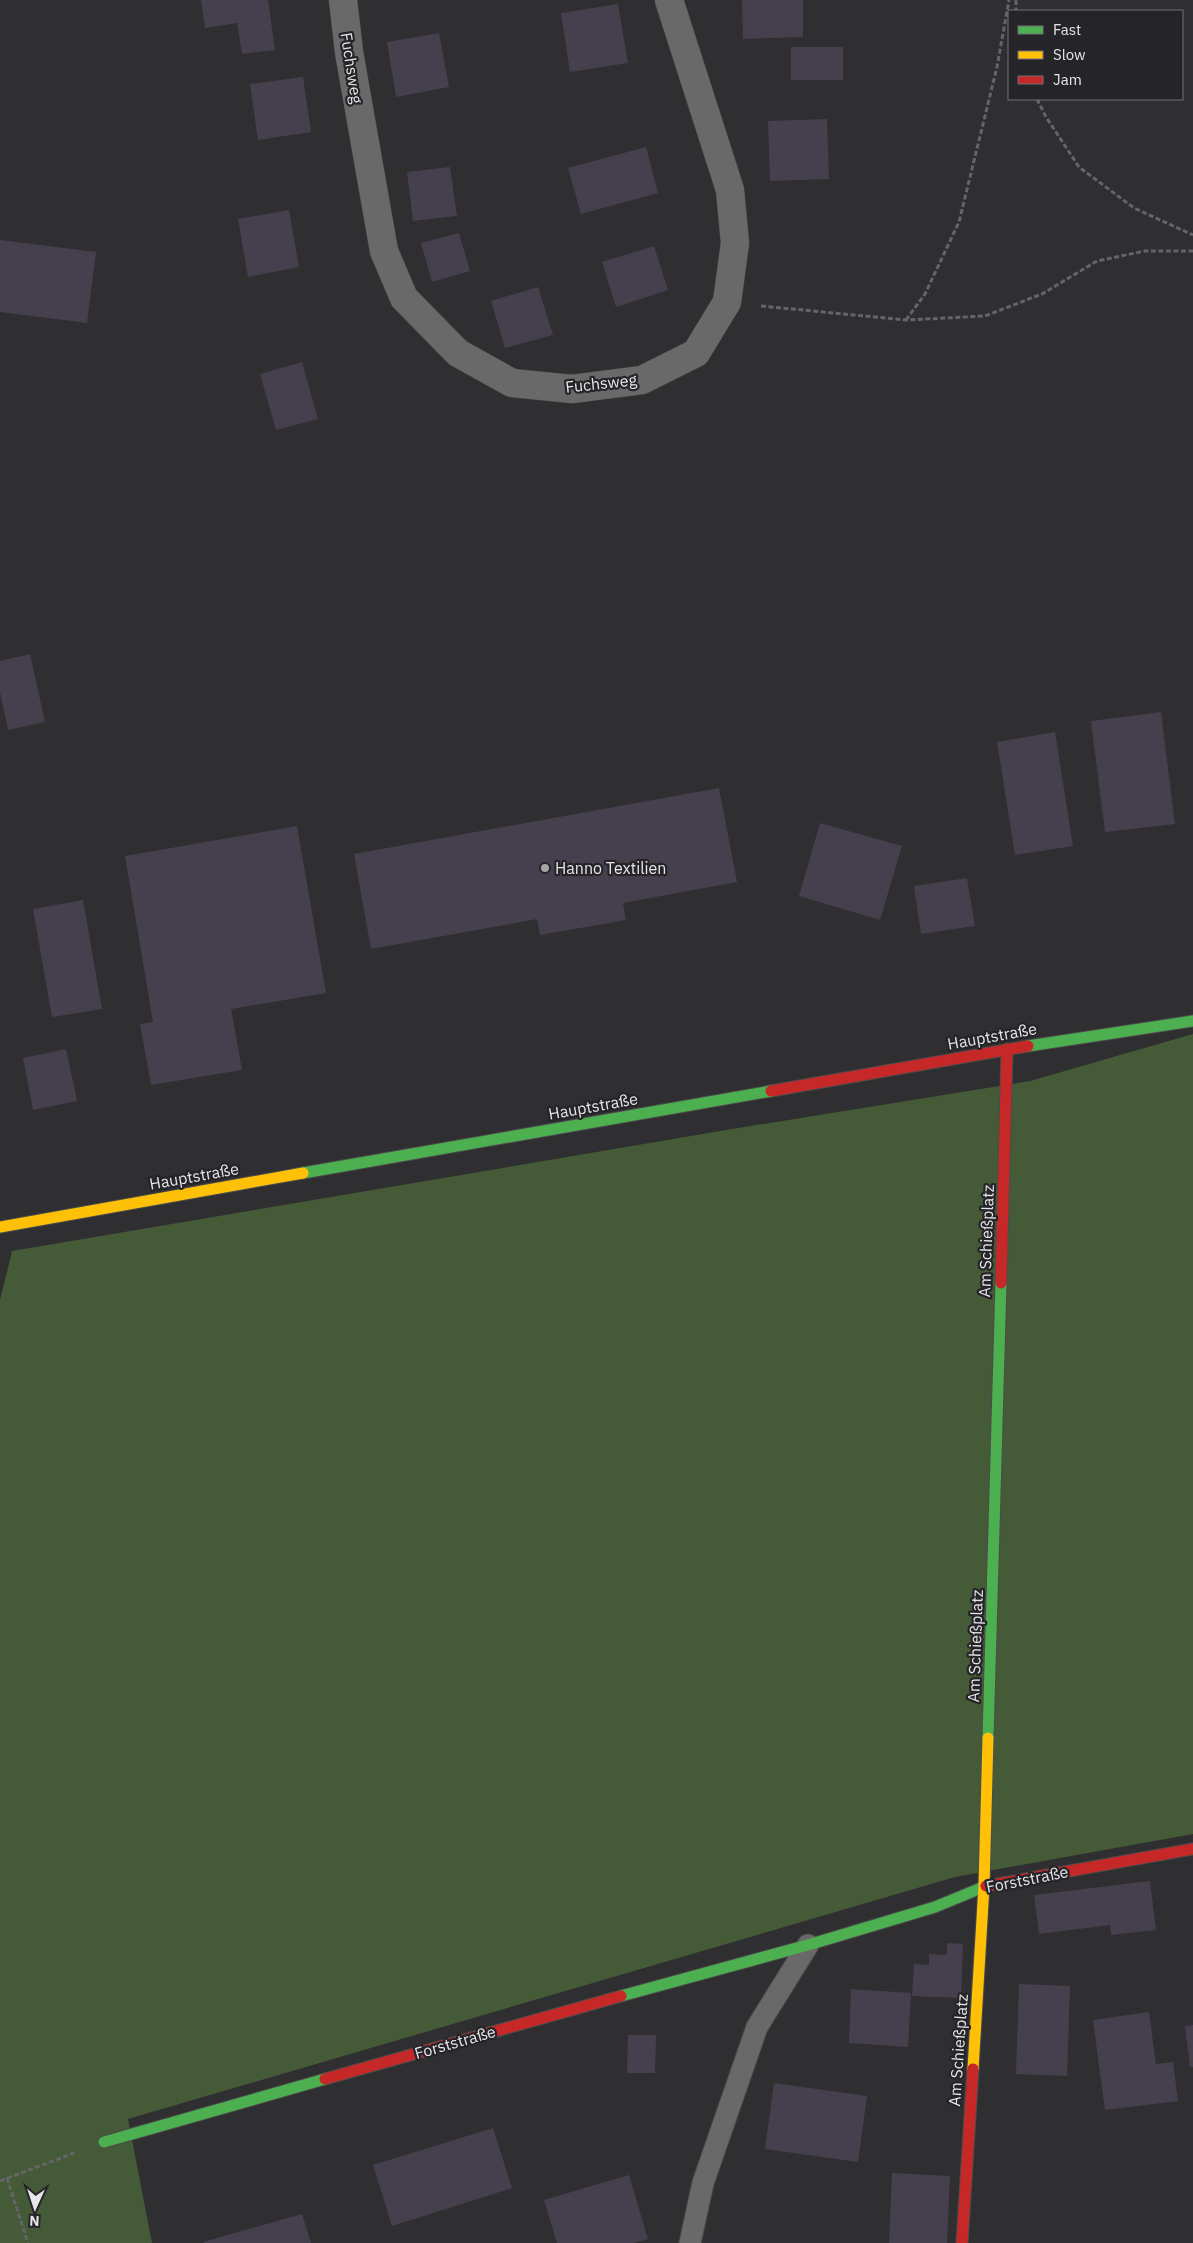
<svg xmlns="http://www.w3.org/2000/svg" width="1193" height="2243" font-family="'IBM Plex Sans',sans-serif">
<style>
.green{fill:#455a37}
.building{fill:#46404e}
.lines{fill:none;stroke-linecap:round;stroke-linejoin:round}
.lane-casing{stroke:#4c4c4d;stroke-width:23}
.street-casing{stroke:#4c4c4d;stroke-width:29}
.fast-casing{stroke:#4c4c4d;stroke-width:13}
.slow-casing{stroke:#4c4c4d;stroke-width:13}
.jam-casing{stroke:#4c4c4d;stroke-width:13}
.path{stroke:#656466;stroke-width:3;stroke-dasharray:5 2.5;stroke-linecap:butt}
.lane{stroke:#696969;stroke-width:21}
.street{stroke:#696969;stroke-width:28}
.fast{stroke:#4caf50;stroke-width:11}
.slow{stroke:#ffc107;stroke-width:11}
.jam{stroke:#c62828;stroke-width:11}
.poi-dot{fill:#a6a5a8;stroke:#252428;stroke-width:2}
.labels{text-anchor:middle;stroke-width:4.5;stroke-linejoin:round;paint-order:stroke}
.street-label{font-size:16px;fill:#e6e5e8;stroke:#252428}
.poi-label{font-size:16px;fill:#e6e5e8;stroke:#252428;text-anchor:start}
</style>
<rect width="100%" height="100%" fill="#2f2e31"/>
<path class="green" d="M1193,1034V1834L955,1877L128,2119L152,2243H0V1300L12,1251L738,1128L1030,1081Z"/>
<g class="building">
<path d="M201,0H268L275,50L242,54L237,23L205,28Z"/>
<path d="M742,0H803V37L743,39Z"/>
<path d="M618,4L628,63L570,72L561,13Z"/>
<path d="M439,33L449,87L396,97L387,42Z"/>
<rect x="791" y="47" width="52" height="33"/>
<path d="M303,77L311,132L258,140L250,84Z"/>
<path d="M827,119L829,179L770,181L768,121Z"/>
<path d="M646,147L658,193L581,214L568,168Z"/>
<path d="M450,167L457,216L413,221L407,172Z"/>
<path d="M289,210L299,267L248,277L238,219Z"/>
<path d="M459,233L470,271L432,282L421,243Z"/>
<path d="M0,240L96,252L87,323L0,312Z"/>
<path d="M654,246L668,290L616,307L602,262Z"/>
<path d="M538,287L553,335L505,348L491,301Z"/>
<path d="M302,362L318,419L276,430L260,374Z"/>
<path d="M30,654L45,722L8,730L0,692V661Z"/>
<path d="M1161,712L1175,824L1105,832L1091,721Z"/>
<path d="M1055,732L1073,846L1015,855L997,742Z"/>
<path d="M719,788L737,882L623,903L626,920L540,935L537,919L371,949L354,854Z"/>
<path d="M820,823L902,846L880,920L799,896Z"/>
<path d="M297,826L326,993L231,1009L242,1070L151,1085L140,1024L153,1022L125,856Z"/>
<path d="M967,878L975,926L921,934L914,886Z"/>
<path d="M83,900L102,1009L52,1017L33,909Z"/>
<path d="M66,1049L77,1101L33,1110L23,1058Z"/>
<path d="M1150,1881L1156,1930L1111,1935L1110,1925L1039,1934L1034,1895Z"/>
<path d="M947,1943L963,1944L961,1998L912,1996L914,1964L929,1965V1954L947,1955Z"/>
<path d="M1019,1984L1070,1986L1067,2076L1016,2074Z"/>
<path d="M851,1989L911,1993L908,2047L849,2043Z"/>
<path d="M1149,2012L1156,2064L1173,2062L1178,2101L1105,2110L1093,2020Z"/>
<path d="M1193,2025V2067H1190L1185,2026Z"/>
<path d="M628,2035H656L655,2073H627Z"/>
<path d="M774,2083L867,2096L858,2162L765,2149Z"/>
<path d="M493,2128L512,2188L392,2226L373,2165Z"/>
<path d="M892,2173L950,2176L947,2243H889Z"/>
<path d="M629,2175L648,2239L633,2243H557L544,2200Z"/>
<path d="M302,2214L311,2243H204L203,2242Z"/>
</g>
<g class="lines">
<defs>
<path id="lane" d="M690,2243L703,2183L757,2027L808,1945"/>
<path id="street" d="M343,0L349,52L384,251L404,298L458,353L512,383L572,389L642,380L696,353L727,302L735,243L730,190L669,0"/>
<g id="fast">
<path d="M1028,1046L1193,1021"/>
<path d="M303,1173L771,1091"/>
<path d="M988,1738L1001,1283"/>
<path d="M621,1996L808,1945L935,1907L986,1886"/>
<path d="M104,2142L325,2079"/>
</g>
<g id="slow">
<path d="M0,1227L303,1173"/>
<path d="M973,2069L984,1886L988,1738"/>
</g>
<g id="jam">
<path d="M771,1091L1028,1046"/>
<path d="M1001,1283L1007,1049"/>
<path d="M986,1886L1193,1849"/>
<path d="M325,2079L621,1996"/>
<path d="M962,2243L973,2069"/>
</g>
</defs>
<use href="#lane" class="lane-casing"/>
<use href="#street" class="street-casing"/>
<use href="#fast" class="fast-casing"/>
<use href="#slow" class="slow-casing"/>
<use href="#jam" class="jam-casing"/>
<g class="path">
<path d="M1016,0V11"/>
<path d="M1037,99L1046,117L1079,167L1134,208L1193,235"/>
<path d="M761,306L906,320L985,316L1042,294L1097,261L1145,251H1193"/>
<path d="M906,320L925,294L959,222L997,67L1009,0"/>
<path d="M7,2178L28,2243"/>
<path d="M0,2181L74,2153"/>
</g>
<use href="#lane" class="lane"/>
<use href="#street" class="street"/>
<use href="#fast" class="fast"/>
<use href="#slow" class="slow"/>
<use href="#jam" class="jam"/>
</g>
<circle class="poi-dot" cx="545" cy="868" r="5"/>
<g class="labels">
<g class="street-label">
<text transform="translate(352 68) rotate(81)" y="6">Fuchsweg</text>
<text transform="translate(601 383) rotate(-6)" y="6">Fuchsweg</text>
<text transform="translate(992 1036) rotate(-10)" y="6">Hauptstraße</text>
<text transform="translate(593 1106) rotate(-10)" y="6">Hauptstraße</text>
<text transform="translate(194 1176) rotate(-10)" y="6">Hauptstraße</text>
<text transform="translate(986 1241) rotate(-88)" y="6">Am Schießplatz</text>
<text transform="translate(975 1646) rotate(-88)" y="6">Am Schießplatz</text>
<text transform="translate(1027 1879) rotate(-11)" y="6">Forststraße</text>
<text transform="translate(455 2042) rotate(-16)" y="6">Forststraße</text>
<text transform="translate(958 2050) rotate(-86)" y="6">Am Schießplatz</text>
</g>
<g class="poi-label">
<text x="555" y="874">Hanno Textilien</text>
</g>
</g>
<rect x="1008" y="10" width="175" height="90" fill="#252428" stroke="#727175"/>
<rect x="1018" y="26" width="25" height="8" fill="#4caf50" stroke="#727175"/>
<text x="1053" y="35" font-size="15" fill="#e6e5e8">Fast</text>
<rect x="1018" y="51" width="25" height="8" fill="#ffc107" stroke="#727175"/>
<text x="1053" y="60" font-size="15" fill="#e6e5e8">Slow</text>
<rect x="1018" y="76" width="25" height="8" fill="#c62828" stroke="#727175"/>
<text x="1053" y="85" font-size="15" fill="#e6e5e8">Jam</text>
<g transform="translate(35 2208) rotate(183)" stroke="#252428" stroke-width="4" paint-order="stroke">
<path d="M0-4L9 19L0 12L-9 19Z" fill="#e6e5e8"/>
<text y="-8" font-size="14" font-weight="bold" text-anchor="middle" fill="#e6e5e8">N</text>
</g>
</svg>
